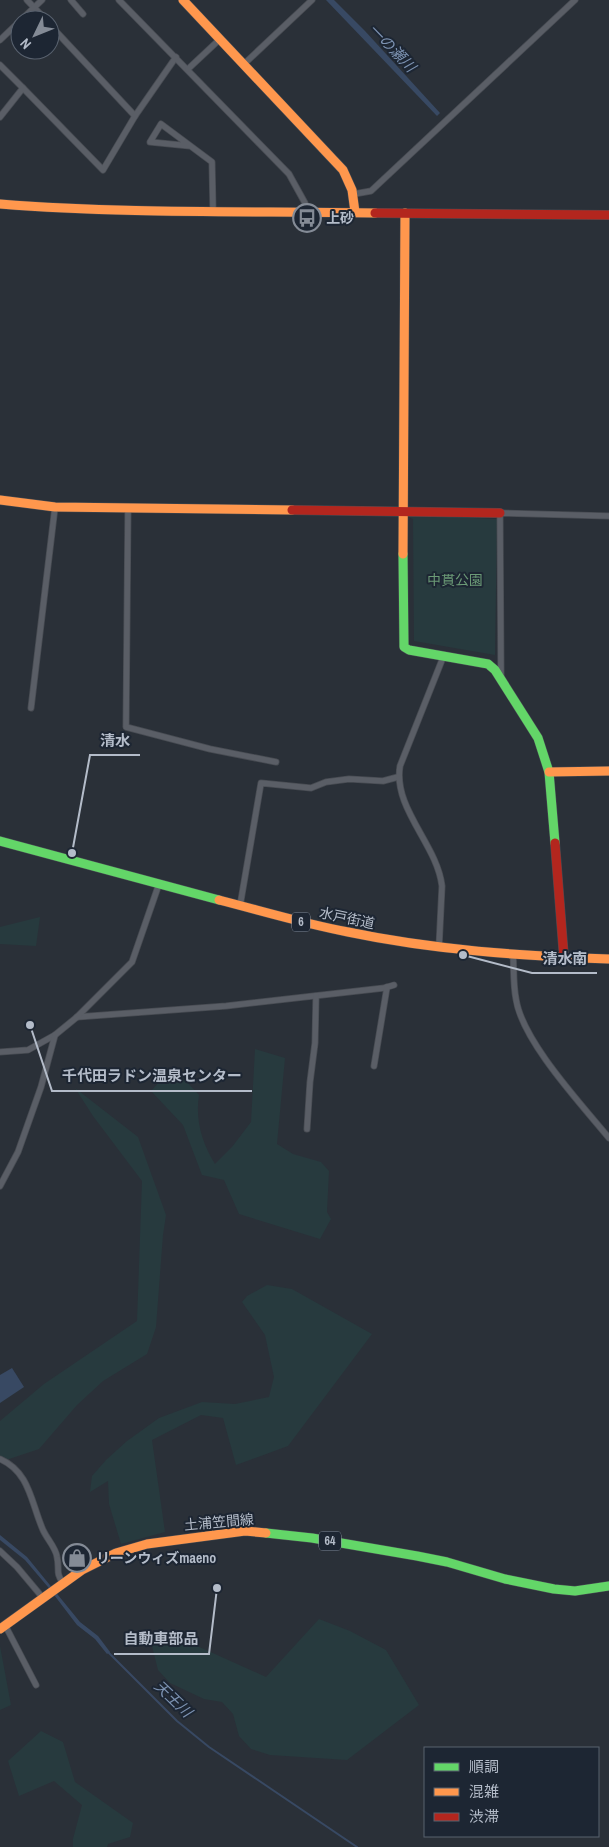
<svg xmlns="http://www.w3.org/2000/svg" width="609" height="1847" font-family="'Archivo Narrow','Noto Sans JP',sans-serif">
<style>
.green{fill:#273a3e}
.water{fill:#384963}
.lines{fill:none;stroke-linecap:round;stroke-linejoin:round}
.stream{stroke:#384963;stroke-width:2}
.street-casing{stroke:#484c53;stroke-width:7}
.fast-casing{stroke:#484c53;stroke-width:10}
.slow-casing{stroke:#484c53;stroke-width:10}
.jam-casing{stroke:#484c53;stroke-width:10}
.street{stroke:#5a5e66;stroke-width:5.5}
.fast{stroke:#63d668;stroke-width:9}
.slow{stroke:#ff974d;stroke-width:9}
.jam{stroke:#b3261e;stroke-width:9}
.labels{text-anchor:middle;stroke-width:4;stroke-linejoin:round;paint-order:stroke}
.shield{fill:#1d2633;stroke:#878f9c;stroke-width:1}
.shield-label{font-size:12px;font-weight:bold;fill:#b4bcc9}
.poi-label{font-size:14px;font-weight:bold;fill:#b4bcc9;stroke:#1d2633;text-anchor:start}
.park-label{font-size:14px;fill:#6b9a76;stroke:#1d2633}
.street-label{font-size:14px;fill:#b4bcc9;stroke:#1d2633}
.water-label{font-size:15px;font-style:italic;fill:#7c92b1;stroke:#1d2633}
.leader{fill:none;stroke:#b4bcc9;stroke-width:2}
.callout-dot{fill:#b4bcc9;stroke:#1d2633;stroke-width:2}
.callout-label{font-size:15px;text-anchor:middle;font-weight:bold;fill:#b4bcc9;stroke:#1d2633;stroke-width:4;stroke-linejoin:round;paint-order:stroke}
</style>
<rect width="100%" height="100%" fill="#2a3038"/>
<g class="green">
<path d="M404,515L497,519L495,655L414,641L413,519Z"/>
<path d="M40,917L36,946L0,944V927Z"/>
<path d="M255,1049L285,1058L277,1144L293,1154L321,1162L329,1171L327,1212L331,1219L320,1239L239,1214L224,1180L202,1175L183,1125L151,1091L173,1067L199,1095C195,1120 202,1143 215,1164L232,1147L251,1122Z"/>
<path d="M75,1088L138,1137L166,1215L163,1235L156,1327L147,1354L103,1381L77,1405L39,1449L0,1462V1421L44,1384L137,1321L142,1181L93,1116Z"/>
<path d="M267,1285L292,1289L372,1334L288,1446L236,1465L223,1418L201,1415L152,1440L165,1532L121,1544L109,1504L108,1481L90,1492L92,1476L106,1460L127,1441L159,1418L202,1402L235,1404L269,1397L274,1377L265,1335L242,1302L247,1296Z"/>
<path d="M319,1619L350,1631L386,1650L419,1705L347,1760L270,1755L251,1749L239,1736L233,1714L222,1702L204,1699L170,1683L158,1670L152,1646L166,1632L266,1677Z"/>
<path d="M0,1646L11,1705L0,1710Z"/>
<path d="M41,1731L63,1742L75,1782L133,1823L130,1837L108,1844L107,1847H73V1839L82,1805L54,1781L19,1796L8,1761Z"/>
</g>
<g class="water">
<path d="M326,0H334L365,31L440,113L437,116Z"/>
<path d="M12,1368L24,1387L0,1403V1375Z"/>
<path d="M0,1535L27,1557L80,1622L98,1636L110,1652L107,1654L95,1639L77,1625L48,1587L25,1560L0,1540Z"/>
</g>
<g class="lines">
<path class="stream" d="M108,1652L177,1721L209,1747L357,1847"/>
<defs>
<g id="street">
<path d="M27,0L46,20"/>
<path d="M71,0L83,14"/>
<path d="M119,0L289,174L305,203V212"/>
<path d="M21,20L42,0"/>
<path d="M50,25L135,116"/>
<path d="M0,40L20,21"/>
<path d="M0,65L23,88L0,117"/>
<path d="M243,65L312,0"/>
<path d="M188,69L220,39"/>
<path d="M23,88L103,170L135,116L176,57"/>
<path d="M190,146L150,142L161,124L212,162L213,211"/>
<path d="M354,194L371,191L575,0"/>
<path d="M128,508L126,727L210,749L276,762"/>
<path d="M501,677L500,513L609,516"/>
<path d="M31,708L55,507"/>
<path d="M240,906L261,783L311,788L326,782L349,779L383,781L398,777"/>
<path d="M439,947L442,886C437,844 393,809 400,766L444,655"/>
<path d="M513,953C514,968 513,984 516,999C522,1041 582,1105 609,1138"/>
<path d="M77,1017L226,1006L384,988L394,985"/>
<path d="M0,1052L28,1050L55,1035"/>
<path d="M374,1066L387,987"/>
<path d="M307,1129L310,1082L315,1043L316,996"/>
<path d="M0,1186L18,1152L41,1087L55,1035L77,1017L132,962L159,884"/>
<path d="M0,1459C30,1472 31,1503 43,1530C47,1539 56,1548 57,1557C60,1570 55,1572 63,1583"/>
<path d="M0,1551L17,1567L43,1598"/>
<path d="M5,1625L36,1685"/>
</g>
<g id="fast">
<path d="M403,554L404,647L409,650L488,664L495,670L538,738L549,772L555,843"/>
<path d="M0,841L219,900"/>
<path d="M266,1533L312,1538L417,1556L447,1562L505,1579L554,1589L575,1591L609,1586"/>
</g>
<g id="slow">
<path d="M183,0L343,170L352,190L355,212"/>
<path d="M0,204C125,214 250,211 375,213"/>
<path d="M0,500L55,507L292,510"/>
<path d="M403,554L405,213"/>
<path d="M549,772L609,771"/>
<path d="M219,900C262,911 305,924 348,932C434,950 522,956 609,959"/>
<path d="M0,1629L82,1570L116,1553L147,1544L245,1531L266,1533"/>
</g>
<g id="jam">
<path d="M375,213L609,215"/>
<path d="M292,510L500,513"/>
<path d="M555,843L564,958"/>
</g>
</defs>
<use href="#street" class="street-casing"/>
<use href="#fast" class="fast-casing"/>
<use href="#slow" class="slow-casing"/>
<use href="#jam" class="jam-casing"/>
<use href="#street" class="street"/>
<use href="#fast" class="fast"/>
<use href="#slow" class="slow"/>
<use href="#jam" class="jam"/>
</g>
<defs>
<symbol id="bus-ring" viewBox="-11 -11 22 22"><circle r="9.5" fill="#1d2633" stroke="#848b96" stroke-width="1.5"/><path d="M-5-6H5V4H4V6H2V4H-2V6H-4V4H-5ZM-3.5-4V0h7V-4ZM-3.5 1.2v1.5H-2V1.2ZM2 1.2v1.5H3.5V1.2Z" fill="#848b96"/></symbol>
<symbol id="shop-ring" viewBox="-11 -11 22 22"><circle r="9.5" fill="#1d2633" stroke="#848b96" stroke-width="1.5"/><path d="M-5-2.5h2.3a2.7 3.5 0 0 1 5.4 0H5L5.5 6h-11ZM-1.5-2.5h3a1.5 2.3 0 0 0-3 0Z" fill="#848b96"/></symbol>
</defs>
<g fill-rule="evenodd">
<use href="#bus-ring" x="291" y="202" width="32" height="32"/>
<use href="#shop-ring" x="61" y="1542" width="32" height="32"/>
</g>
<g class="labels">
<g class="shield">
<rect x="292" y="912.5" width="18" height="19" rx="4"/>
<rect x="319" y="1531.5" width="22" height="19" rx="4"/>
</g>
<g class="shield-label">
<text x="301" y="926">6</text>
<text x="330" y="1545">64</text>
</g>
<g class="poi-label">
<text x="326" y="223">上砂</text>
<text x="96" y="1563">リーンウィズmaeno</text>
</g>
<g class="park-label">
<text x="455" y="585">中貫公園</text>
</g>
<g class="street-label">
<text transform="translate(347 918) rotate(12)" y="5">水戸街道</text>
<text transform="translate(219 1522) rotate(-5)" y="5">土浦笠間線</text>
</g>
<g class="water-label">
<text transform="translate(392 48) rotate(46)" y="5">一の瀬川</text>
<text transform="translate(173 1699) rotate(44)" y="5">天王川</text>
</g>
</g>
<path class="leader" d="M72 853L90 755H140M463 955L532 973H597M30 1025L52 1091H252M217 1588L209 1654H114"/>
<g class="callout-dot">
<circle cx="72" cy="853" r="5"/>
<circle cx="463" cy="955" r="5"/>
<circle cx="30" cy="1025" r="5"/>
<circle cx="217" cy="1588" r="5"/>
</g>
<g class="callout-label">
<text x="115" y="746">清水</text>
<text x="565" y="964">清水南</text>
<text x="152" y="1081">千代田ラドン温泉センター</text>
<text x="161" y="1644">自動車部品</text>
</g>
<rect x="424" y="1747" width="175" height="90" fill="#1d2633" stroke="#59626f"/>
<rect x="434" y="1763" width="25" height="8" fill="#63d668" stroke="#59626f"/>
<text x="469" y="1772" font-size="15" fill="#b4bcc9">順調</text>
<rect x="434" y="1788" width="25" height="8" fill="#ff974d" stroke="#59626f"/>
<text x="469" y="1797" font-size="15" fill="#b4bcc9">混雑</text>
<rect x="434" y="1813" width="25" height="8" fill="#b3261e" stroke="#59626f"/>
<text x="469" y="1822" font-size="15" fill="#b4bcc9">渋滞</text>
<g transform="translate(35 35) rotate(227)"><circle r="24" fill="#1d2633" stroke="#59626f"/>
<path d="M0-4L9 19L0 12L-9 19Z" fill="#848b96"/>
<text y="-8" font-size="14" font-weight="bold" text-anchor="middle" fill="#b4bcc9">N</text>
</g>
</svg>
